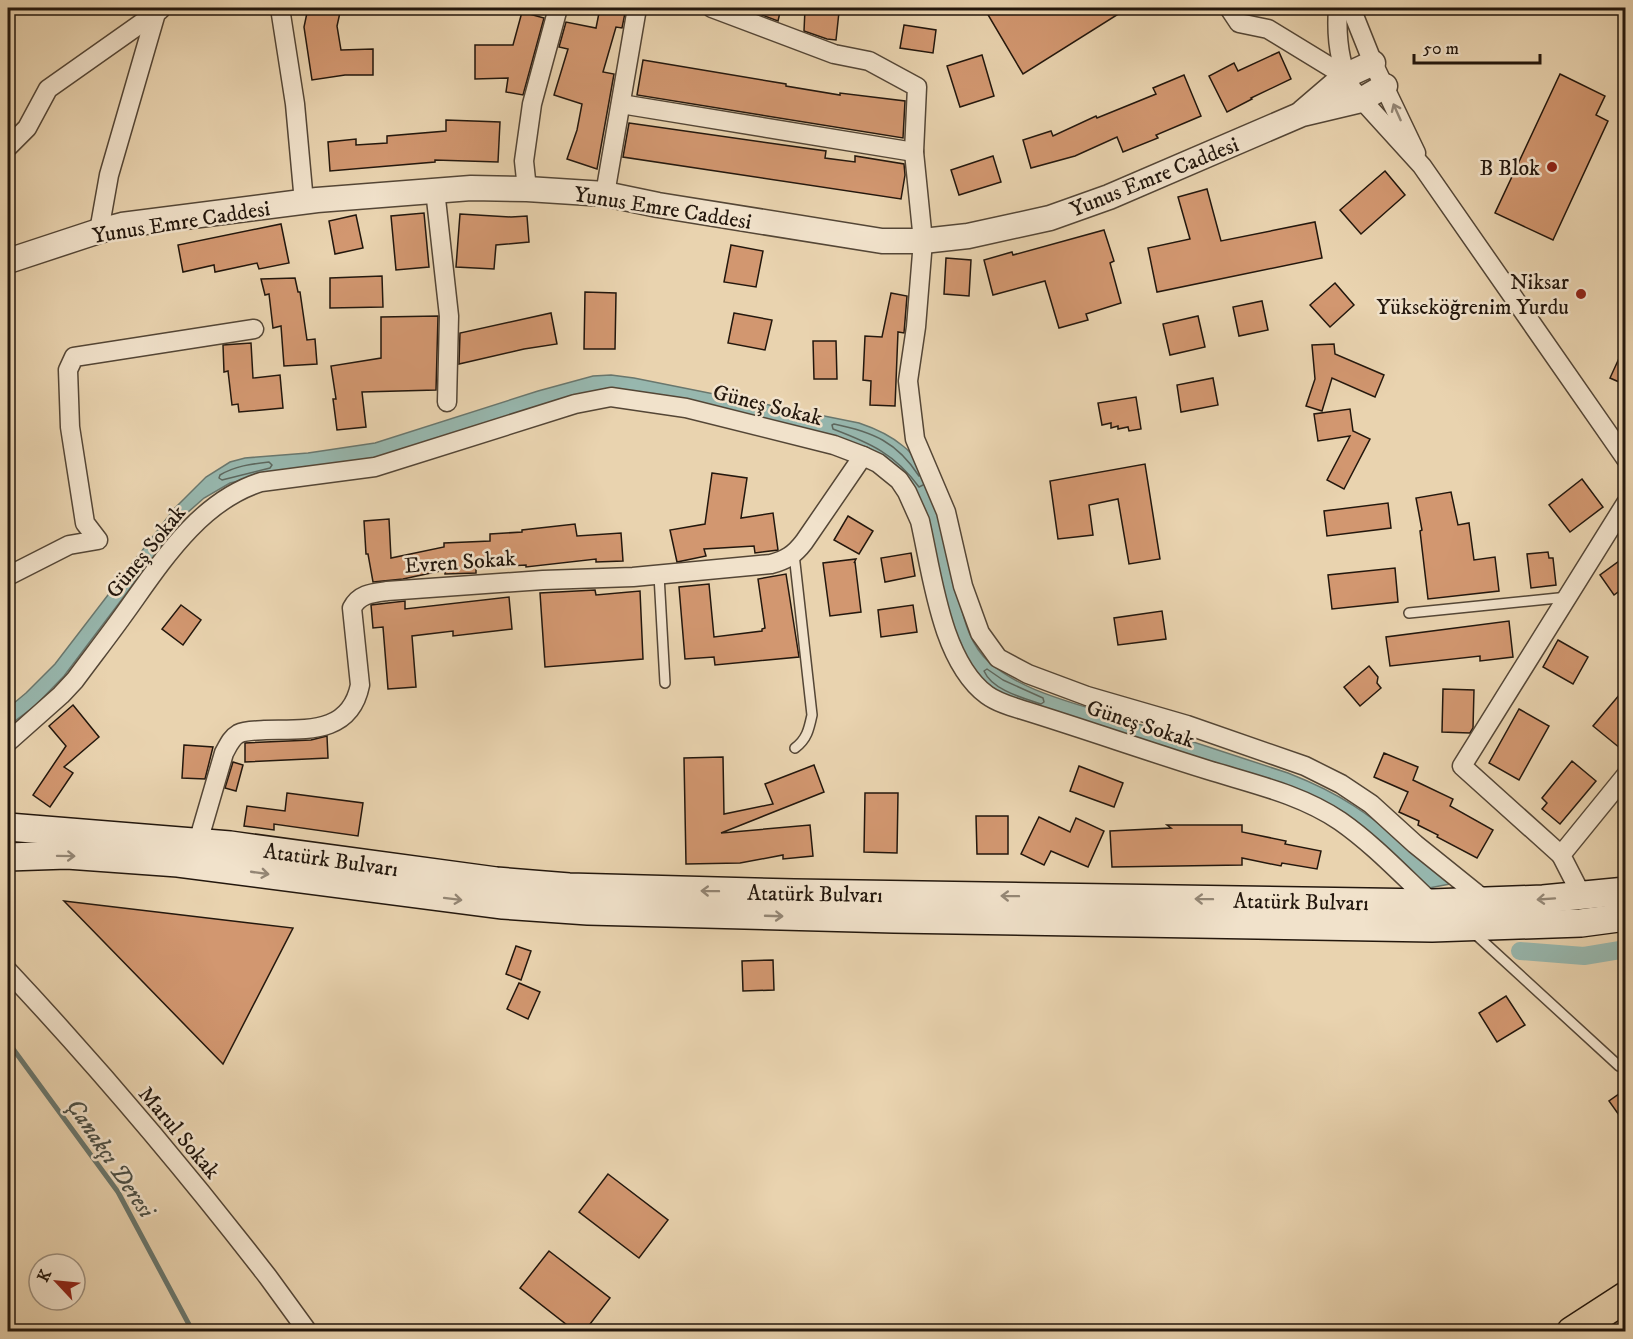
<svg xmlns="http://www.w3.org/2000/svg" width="1633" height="1339" font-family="'IM FELL DW Pica',serif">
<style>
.water{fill:#97b7ae;stroke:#69776e;stroke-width:1.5}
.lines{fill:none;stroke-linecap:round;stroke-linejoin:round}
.shore{stroke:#5d675e;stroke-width:1.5}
.stream{stroke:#69776e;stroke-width:5}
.canal{stroke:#97b7ae;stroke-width:18}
.building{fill:#d29770;stroke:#23170d;stroke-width:1.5}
.service-casing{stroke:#544636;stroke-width:12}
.minor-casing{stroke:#544636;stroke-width:21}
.tertiary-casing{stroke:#544636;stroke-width:27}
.secondary-casing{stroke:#23170d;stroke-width:30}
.primary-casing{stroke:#23170d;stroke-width:33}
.service{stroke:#f1e2cb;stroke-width:9}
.minor{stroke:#f1e2cb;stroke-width:18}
.tertiary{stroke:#f1e2cb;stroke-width:24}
.secondary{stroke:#f1e2cb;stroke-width:27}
.primary{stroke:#e9d3af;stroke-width:30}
.oneway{stroke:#948776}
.poi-dot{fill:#8f2418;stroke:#f1e2cb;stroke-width:2}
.labels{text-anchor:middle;stroke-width:5;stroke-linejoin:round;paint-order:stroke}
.poi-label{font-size:22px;fill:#23170d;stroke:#f1e2cb;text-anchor:end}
.street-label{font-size:22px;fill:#23170d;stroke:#f1e2cb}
.water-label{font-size:24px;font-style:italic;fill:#4c4f45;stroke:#f1e2cb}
</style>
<rect width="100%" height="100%" fill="#e9d3af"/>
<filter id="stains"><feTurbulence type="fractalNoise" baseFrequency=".00333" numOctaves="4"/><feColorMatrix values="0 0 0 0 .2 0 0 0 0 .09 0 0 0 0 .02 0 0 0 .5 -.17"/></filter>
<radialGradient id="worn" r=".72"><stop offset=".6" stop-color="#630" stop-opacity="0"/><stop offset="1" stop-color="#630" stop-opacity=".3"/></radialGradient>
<path class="water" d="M611,375L634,378L859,423C874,428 891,436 903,446C936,470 950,558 959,598C964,621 971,646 989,662C1023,692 1073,702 1114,716C1172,735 1230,754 1288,773C1311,782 1333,792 1354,806C1388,828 1419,857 1450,884L1429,888L1343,818L1003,696L987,686L963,656L892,465L620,390L371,461L251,478L230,483L204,498L187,513L64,676L35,706L8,726V708L26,693L55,664L174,509L206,477L230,462L245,458L308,453L375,443L538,391L593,376Z"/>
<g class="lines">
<g class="shore">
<path d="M269,462L272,465L270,468L222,480L219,478L220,475C235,466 251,464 269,462Z"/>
<path d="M919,476C897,442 873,432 834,424L832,425L833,429C870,443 895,454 919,487L923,485"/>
<path d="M987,669L1003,680L1043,698L1044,702L1041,704C1023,698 992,690 984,671Z"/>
</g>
<path class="stream" d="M8,1042L118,1192L193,1332"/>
<path class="canal" d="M1520,951L1584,956L1626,949"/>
</g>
<g class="building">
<path d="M308,8H341L337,26L341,50L373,49V75H345L312,80L304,27Z"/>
<path d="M600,8H626L622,28L616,27L603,72L614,74L597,169L567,159L577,130L582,104L554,95L568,49L559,47L566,22L596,28Z"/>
<path d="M743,8H781L778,21Z"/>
<path d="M984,8H1128L1023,74Z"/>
<path d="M805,9L839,12L836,40L827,39L804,31Z"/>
<path d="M522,12L544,18L523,95L506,92L508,78L475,79V45H513Z"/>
<path d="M904,25L936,30L933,53L900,48Z"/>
<path d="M1279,52L1291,79L1251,98L1252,99L1227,112L1209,76L1234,63L1238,71Z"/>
<path d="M982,55L994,96L960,107L947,66Z"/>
<path d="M643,60L786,84V86L840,95V93L905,101L903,138L637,95Z"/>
<path d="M1560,74L1605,96L1596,115L1608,121L1553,240L1495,213Z"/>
<path d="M1184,75L1201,116L1156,135L1158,138L1123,152L1117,137L1075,156L1031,168L1023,140L1051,131L1053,136L1096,116L1097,118L1156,94L1153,88Z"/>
<path d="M446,120L500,122L498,162L435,160V162L330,171L328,142L356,139V145L387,143V136L446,131Z"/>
<path d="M629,123L826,151L825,158L855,162V156L904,164L905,175L901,199L623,157Z"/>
<path d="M993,156L1001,182L959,195L951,170Z"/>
<path d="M1385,171L1405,195L1361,234L1340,210Z"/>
<path d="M1207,189L1221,241L1315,222L1322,258L1157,292L1148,248L1190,239L1178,197Z"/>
<path d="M424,213L429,267L396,270L391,216Z"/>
<path d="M460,214L511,217L527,216L529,242L496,245L494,269L456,267Z"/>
<path d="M356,215L363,248L335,254L329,221Z"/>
<path d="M281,224L289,263L259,269L257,263L215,272L214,265L183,272L178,245Z"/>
<path d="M1104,230L1114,261L1110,263L1121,303L1086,314L1088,320L1059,328L1045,281L993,295L984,260L1012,252L1013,255Z"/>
<path d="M731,245L763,251L756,287L724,282Z"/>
<path d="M946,258L971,260L969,296L944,294Z"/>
<path d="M382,276L383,307L330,308V278Z"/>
<path d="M295,278L298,292H300L307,340L315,339L317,364L284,366L281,326L273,328L269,294L265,295L261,279Z"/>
<path d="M1335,283L1354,305L1330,327L1310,305Z"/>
<path d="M585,292L616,293L615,349H584Z"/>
<path d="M891,293L907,296L904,333L898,332L895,406L870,405L871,381L863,380L865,336L882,337Z"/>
<path d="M1262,301L1268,330L1239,336L1233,307Z"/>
<path d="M551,313L557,344L524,349L459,364L460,333Z"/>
<path d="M734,313L772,320L765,350L728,343Z"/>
<path d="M438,316L436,390L362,392L366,427L337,430L333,399H336L331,366L381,358V317Z"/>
<path d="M1198,316L1205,347L1170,355L1163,324Z"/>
<path d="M813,341H836L837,379H814Z"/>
<path d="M251,343L253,378L280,375L283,408L239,412L238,404L232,405L228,371L224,372L223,345Z"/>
<path d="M1626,343V385L1610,378Z"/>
<path d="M1334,344L1335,354L1384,375L1375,397L1332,378L1322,411L1306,406L1315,379L1312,345Z"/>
<path d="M1213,378L1218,405L1181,412L1177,385Z"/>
<path d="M1136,397L1141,429L1129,431L1128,427L1118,429V426L1111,428V423L1102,425L1098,403Z"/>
<path d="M1350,409L1353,431L1370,439L1344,489L1327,480L1350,436L1318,441L1314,414Z"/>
<path d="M1145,464L1160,559L1129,564L1118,499L1089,505L1093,535L1058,539L1050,481Z"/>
<path d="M712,473L747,478L741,518L773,513L778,550L755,553L754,546L704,549L706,556L677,562L670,530L705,524Z"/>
<path d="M1582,479L1603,507L1570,532L1549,505Z"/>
<path d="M1451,492L1458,525L1469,523L1474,560L1495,557L1499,591L1428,599L1420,531L1422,530L1416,498Z"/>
<path d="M1388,503L1391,528L1327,536L1324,511Z"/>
<path d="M848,516L873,531L859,554L834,540Z"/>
<path d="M389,519L391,558L444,547V543L490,541V534L522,532V530L575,524L577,536L621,533L623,561L596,562V559L526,567V565L476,568V573L445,574V570L403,579L373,582L368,554H366L364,521Z"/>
<path d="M1548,552L1549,558H1553L1556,585L1531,588L1527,554Z"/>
<path d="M911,553L915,576L885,582L881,558Z"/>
<path d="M1626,556V586L1614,595L1600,575Z"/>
<path d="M856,559L854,563L855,562L861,612L830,616L823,563Z"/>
<path d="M1395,568L1398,602L1332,609L1328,575Z"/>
<path d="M786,574L799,657L715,665L714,657L685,659L679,587L709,584L714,637L762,631V629L765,628L758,579Z"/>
<path d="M595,590L596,595L640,591L643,659L545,667L540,593Z"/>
<path d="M509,597L512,629L453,636V631L412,636L416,687L388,689L383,627L373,628L371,605L405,601V609Z"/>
<path d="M181,605L201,620L183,645L162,629Z"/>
<path d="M913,605L917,632L881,637L878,610Z"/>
<path d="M1162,611L1166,639L1118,645L1114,618Z"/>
<path d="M1509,621L1513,657L1480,661V656L1390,666L1386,637Z"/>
<path d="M1558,640L1588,657L1573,684L1543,667Z"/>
<path d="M1369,666L1378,677L1377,683L1381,688L1360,706L1344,687Z"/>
<path d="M1626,687V753L1593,726Z"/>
<path d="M1443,689L1474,690L1473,728L1470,733L1442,732Z"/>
<path d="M73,705L99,737L64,767L73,773L50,807L33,795L66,746L49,726Z"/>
<path d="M1519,709L1549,726L1519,780L1489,763Z"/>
<path d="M327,736L328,758L245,762V743L311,740Z"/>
<path d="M184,745L213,747L205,779L182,778Z"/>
<path d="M1384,753L1418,767L1413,780L1453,799L1450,806L1493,830L1477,858L1437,837L1438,835L1418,825L1419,821L1399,812L1408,792L1374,777Z"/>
<path d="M723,757L724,814L773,804L765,784L814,765L824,792L721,833L810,825L813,856L783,859V855L740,863L686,864L684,758Z"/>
<path d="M1572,761L1596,781L1560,824L1542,809L1547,803L1542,798Z"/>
<path d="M233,762L243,765L236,791L225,788Z"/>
<path d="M1079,766L1123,783L1114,807L1070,791Z"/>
<path d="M287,793L363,803L358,836L274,824V830L244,826L247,806L285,811Z"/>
<path d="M865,793H898L897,853L864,852Z"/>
<path d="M976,816H1008V854H977Z"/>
<path d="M1039,817L1070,832L1076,818L1104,831L1088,867L1051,851L1044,865L1021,854Z"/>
<path d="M1167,825H1242V832L1286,841L1285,844L1321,851L1317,869L1282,863L1281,866L1242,858V865L1112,867L1110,831L1171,828Z"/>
<path d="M64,901L293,928L223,1064Z"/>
<path d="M516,946L531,951L521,980L506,974Z"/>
<path d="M773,960L774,990L743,991L742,961Z"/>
<path d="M519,983L540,992L528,1019L507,1009Z"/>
<path d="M1506,996L1525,1025L1497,1042L1479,1013Z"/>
<path d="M1626,1089V1125L1609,1101Z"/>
<path d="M608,1174L668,1220L639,1258L579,1212Z"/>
<path d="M549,1251L610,1298L584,1332H576L520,1288Z"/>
</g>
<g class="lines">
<defs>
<g id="service">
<path d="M794,554L812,715C809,729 807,739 795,748"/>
<path d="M659,575L665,683"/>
<path d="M1409,613L1568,597"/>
<path d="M1474,933L1619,1066L1626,1062"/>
</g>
<g id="minor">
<path d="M280,8L295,104L304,202"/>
<path d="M712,8L834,54L869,61L917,87L914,152L923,241L916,327L908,381L915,439L946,512L963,586L980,633L998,658L1028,674L1087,696L1187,725L1305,766L1341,784L1371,804L1415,844L1487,902"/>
<path d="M1229,8L1239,23L1268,29L1345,76"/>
<path d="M1338,8C1336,36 1339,64 1352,89L1422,166L1626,459"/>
<path d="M1351,8L1373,63L1416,153"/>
<path d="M621,104L914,152"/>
<path d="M8,147L27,128L48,89L160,10"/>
<path d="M527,189L524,161L532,104L558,8"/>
<path d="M435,190L449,316L447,402"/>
<path d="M605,194L637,8"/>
<path d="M99,231L109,175L156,13"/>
<path d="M8,576L69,545L98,540L85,523L70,427L68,370L74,357L254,329"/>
<path d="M8,742L61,695L75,680C92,657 110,634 127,610C162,561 200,501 261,482L375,467L575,404L611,397L686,408L834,445L863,456L878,463L899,480L907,492L920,521C932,573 941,661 987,695C998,703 1013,707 1026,711C1087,730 1147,751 1208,770C1253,784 1300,794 1340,821C1373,844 1402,875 1432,903"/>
<path d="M198,842L224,753C228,746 231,738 238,734C246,730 257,731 265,730C305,729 350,735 360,685L352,608C359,594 372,593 387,591L543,580L633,577L771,564C786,560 794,555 804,542L863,456"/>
<path d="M1561,855L1462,766L1626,503"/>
<path d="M1582,896L1561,855L1626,775"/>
<path d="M8,971C99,1068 186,1171 268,1277C281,1295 294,1313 308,1332"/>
</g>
<g id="tertiary">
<path d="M1303,112L1345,76L1373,63"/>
<path d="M8,261L99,231L122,225L317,200L471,188L527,189L605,194L658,205L882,241H923L968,236L1050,218L1109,197L1302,114L1361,100L1385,86"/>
</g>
<g id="secondary">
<path d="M8,827L230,845L496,881L569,887L794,893L1432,903L1543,899L1626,891"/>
<path d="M8,857L67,855L178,863L503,905L588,911L894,919L1432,928L1581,923L1626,917"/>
</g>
<path id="primary" d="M1572,1332L1626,1297"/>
</defs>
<use href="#service" class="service-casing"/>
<use href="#minor" class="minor-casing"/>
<use href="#tertiary" class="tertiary-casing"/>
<use href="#secondary" class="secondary-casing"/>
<use href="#primary" class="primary-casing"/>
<use href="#service" class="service"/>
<use href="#minor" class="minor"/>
<use href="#tertiary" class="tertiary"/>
<use href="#secondary" class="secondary"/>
<use href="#primary" class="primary"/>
</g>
<defs><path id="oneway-shaft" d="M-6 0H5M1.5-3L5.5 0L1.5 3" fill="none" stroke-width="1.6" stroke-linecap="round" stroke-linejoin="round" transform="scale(1.5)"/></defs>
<g class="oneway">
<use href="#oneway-shaft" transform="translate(1397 112) rotate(-114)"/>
<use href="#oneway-shaft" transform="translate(66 856) rotate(1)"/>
<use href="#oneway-shaft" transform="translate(260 873) rotate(8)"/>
<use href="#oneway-shaft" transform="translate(710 891) rotate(-179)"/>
<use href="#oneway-shaft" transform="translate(1010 896) rotate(-179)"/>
<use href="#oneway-shaft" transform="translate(453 899) rotate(7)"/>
<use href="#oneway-shaft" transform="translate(1204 899) rotate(-179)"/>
<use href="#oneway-shaft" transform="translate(1546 899) rotate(176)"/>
<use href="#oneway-shaft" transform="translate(774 916) rotate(2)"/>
</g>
<g class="poi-dot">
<circle cx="1552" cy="167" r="6"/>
<circle cx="1581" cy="294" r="6"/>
</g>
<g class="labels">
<g class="poi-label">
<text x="1540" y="175">B Blok</text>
<text x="1569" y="289">Niksar<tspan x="1569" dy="25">Yükseköğrenim Yurdu</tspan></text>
</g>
<g class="street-label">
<text transform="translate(1154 176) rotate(-22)" y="8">Yunus Emre Caddesi</text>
<text transform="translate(663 207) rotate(9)" y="8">Yunus Emre Caddesi</text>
<text transform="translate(181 221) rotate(-9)" y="8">Yunus Emre Caddesi</text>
<text transform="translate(768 404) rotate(14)" y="8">Güneş Sokak</text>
<text transform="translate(145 551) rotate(-51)" y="8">Güneş Sokak</text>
<text transform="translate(460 561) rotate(-4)" y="8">Evren Sokak</text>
<text transform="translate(1141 723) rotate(18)" y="8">Güneş Sokak</text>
<text transform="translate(331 859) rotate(8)" y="8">Atatürk Bulvarı</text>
<text transform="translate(815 893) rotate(1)" y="8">Atatürk Bulvarı</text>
<text transform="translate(1301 901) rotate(1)" y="8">Atatürk Bulvarı</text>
<text transform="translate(180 1132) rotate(50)" y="8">Marul Sokak</text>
</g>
<g class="water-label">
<text transform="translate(111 1158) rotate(56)" y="8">Çanakçı Deresi</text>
</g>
</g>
<rect width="1633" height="1339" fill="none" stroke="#e9d3af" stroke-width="30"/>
<rect x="9" y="9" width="1615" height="1321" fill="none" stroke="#23170d" stroke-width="3"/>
<rect x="15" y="15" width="1603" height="1309" fill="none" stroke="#23170d" stroke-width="1.5"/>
<g transform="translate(57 1282) rotate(296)"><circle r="28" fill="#f1e2cb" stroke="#9f917f" stroke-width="1.5"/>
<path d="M0-4.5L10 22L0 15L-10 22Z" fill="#8f2418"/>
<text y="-9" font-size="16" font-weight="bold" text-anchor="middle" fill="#23170d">K</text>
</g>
<path d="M1414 54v9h126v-9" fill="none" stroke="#23170d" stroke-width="3"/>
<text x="1423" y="54" font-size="18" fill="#23170d" stroke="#f1e2cb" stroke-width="4.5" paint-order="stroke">50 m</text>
<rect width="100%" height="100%" filter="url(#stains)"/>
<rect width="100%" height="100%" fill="url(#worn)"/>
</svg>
